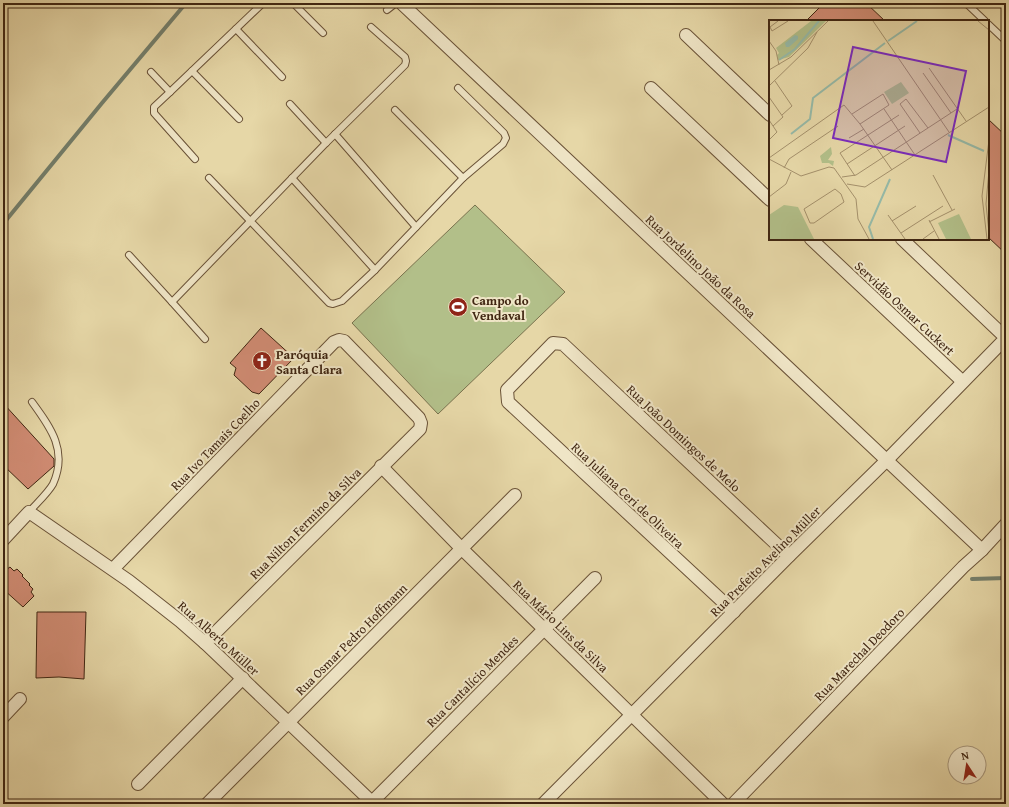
<svg xmlns="http://www.w3.org/2000/svg" width="1009" height="807" font-family="'Gentium Book Plus',serif">
<style>
.green{fill:#b2bf89;stroke:#79724e}
.lines{fill:none;stroke-linecap:round;stroke-linejoin:round}
.stream{stroke:#747f6c;stroke-width:4}
.building{fill:#d18c74;stroke:#402612}
.lane-casing{stroke:#6a5237;stroke-width:8}
.street-casing{stroke:#6a5237;stroke-width:14}
.lane{stroke:#efe5c6;stroke-width:6}
.street{stroke:#efe5c6;stroke-width:12}
.labels{text-anchor:middle;stroke-width:4;stroke-linejoin:round;paint-order:stroke}
.street-label{font-size:13px;fill:#402612;stroke:#efe5c6}
.poi-label{font-size:13px;font-weight:bold;fill:#402612;stroke:#efe5c6;text-anchor:start}
.inset-river{fill:none;stroke:#96baa8;stroke-width:2}
.inset-road{fill:none;stroke:#a4906b;stroke-width:1}
.view{fill:#7b2cbf;fill-opacity:0.15;stroke:#7b2cbf;stroke-width:2}
.inset-edge{fill:none;stroke:#402612;stroke-width:2}
</style>
<rect width="100%" height="100%" fill="#e6d7a7"/>
<filter id="stains"><feTurbulence type="fractalNoise" baseFrequency=".005" numOctaves="4"/><feColorMatrix values="0 0 0 0 .2 0 0 0 0 .09 0 0 0 0 .02 0 0 0 .5 -.17"/></filter>
<radialGradient id="worn" r=".72"><stop offset=".6" stop-color="#630" stop-opacity="0"/><stop offset="1" stop-color="#630" stop-opacity=".3"/></radialGradient>
<path class="green" d="M475,205L565,292L438,414L352,323Z"/>
<g class="lines">
<g class="stream">
<path d="M3,224L102,103L186,3"/>
<path d="M972,579L1006,578"/>
</g>
</g>
<g class="building">
<path d="M824,3H866L885,21H806Z"/>
<path d="M988,119L1006,136V254L988,237Z"/>
<path d="M261,328L294,358L259,394L252,392L234,375L236,368L230,363Z"/>
<path d="M3,403L54,459V466L28,489L3,465Z"/>
<path d="M10,567L14,571L17,569L23,575L22,576L30,584L29,585L33,589L31,592L34,596L23,607L3,589V572Z"/>
<path d="M37,612H86L84,679L59,677L36,678Z"/>
</g>
<g class="lines">
<defs>
<g id="lane">
<path d="M293,3L323,33"/>
<path d="M966,3L985,21"/>
<path d="M387,10L396,3"/>
<path d="M988,24L1006,41"/>
<path d="M236,29L282,77"/>
<path d="M192,71L239,119"/>
<path d="M151,72L170,92L263,3"/>
<path d="M170,92L154,107V113L195,159"/>
<path d="M290,104L326,143"/>
<path d="M395,110L463,178"/>
<path d="M335,134L416,227"/>
<path d="M209,178L329,303L333,304L342,301L375,270L463,178L503,144L506,138L504,133L458,88"/>
<path d="M292,178L375,270"/>
<path d="M129,255L172,302"/>
<path d="M205,339L172,302L326,143L405,65L406,61L405,57L371,27"/>
<path d="M29,512C36,504 48,493 53,484C68,451 51,428 32,402"/>
</g>
<g id="street">
<path d="M401,3L982,550"/>
<path d="M686,35L770,115"/>
<path d="M651,88L770,200"/>
<path d="M811,239L962,381"/>
<path d="M381,466L461,548L723,804"/>
<path d="M3,540L29,512L129,581L180,621L205,643L374,804"/>
<path d="M113,569L334,342L339,340L344,341L419,418L421,423L420,429L205,643"/>
<path d="M734,612L508,402L507,390L553,343L563,344L789,556"/>
<path d="M3,717L20,699"/>
<path d="M138,784L243,678"/>
<path d="M207,804L515,495"/>
<path d="M370,804L595,578"/>
<path d="M543,804L789,556L887,460L1006,338L902,239"/>
<path d="M733,804L963,567L982,550L1006,524"/>
</g>
</defs>
<use href="#lane" class="lane-casing"/>
<use href="#street" class="street-casing"/>
<use href="#lane" class="lane"/>
<use href="#street" class="street"/>
</g>
<defs>
<symbol id="stadium-disc" viewBox="-11 -11 22 22"><circle r="9.5" fill="#8f2418" stroke="#efe5c6"/><path d="M0-5a6.5 5 0 1 0 0 10a6.5 5 0 1 0 0-10ZM-3.5-1.8h7v3.6h-7Z" fill="#fff"/></symbol>
<symbol id="church-disc" viewBox="-11 -11 22 22"><circle r="9.5" fill="#8f2418" stroke="#efe5c6"/><path d="M-1.2-6h2.4v3.5h3.3v2.4h-3.3V6h-2.4V-.1h-3.3v-2.4h3.3Z" fill="#fff"/></symbol>
</defs>
<g fill-rule="evenodd">
<use href="#stadium-disc" x="447" y="296" width="22" height="22"/>
<use href="#church-disc" x="251" y="350" width="22" height="22"/>
</g>
<g class="labels">
<g class="street-label">
<text transform="translate(701 266) rotate(43)" y="5">Rua Jordelino João da Rosa</text>
<text transform="translate(905 308) rotate(43)" y="5">Servidão Osmar Cuckert</text>
<text transform="translate(684 438) rotate(43)" y="5">Rua João Domingos de Melo</text>
<text transform="translate(215 444) rotate(-46)" y="5">Rua Ivo Tamais Coelho</text>
<text transform="translate(628 495) rotate(43)" y="5">Rua Juliana Ceri de Oliveira</text>
<text transform="translate(305 523) rotate(-45)" y="5">Rua Nilton Fermino da Silva</text>
<text transform="translate(765 561) rotate(-45)" y="5">Rua Prefeito Avelino Müller</text>
<text transform="translate(561 626) rotate(44)" y="5">Rua Mário Lins da Silva</text>
<text transform="translate(219 638) rotate(42)" y="5">Rua Alberto Müller</text>
<text transform="translate(351 639) rotate(-45)" y="5">Rua Osmar Pedro Hoffmann</text>
<text transform="translate(859 654) rotate(-46)" y="5">Rua Marechal Deodoro</text>
<text transform="translate(472 681) rotate(-45)" y="5">Rua Cantalício Mendes</text>
</g>
<g class="poi-label">
<text x="472" y="305">Campo do<tspan x="472" dy="15">Vendaval</tspan></text>
<text x="276" y="359">Paróquia<tspan x="276" dy="15">Santa Clara</tspan></text>
</g>
</g>
<g transform="translate(769 20)">
<rect width="220" height="220" fill="#e6d7a7"/>
<path d="M42,1H57L20,37L9,40L8,35L10,33L7,28ZM132,62L140,73L123,84L115,72ZM62,127L63,134L59,140L65,141L64,146L60,143H53L51,136ZM15,185L29,187L45,219H0V195ZM190,194L202,219H177L169,203Z" fill="#b2bf89"/>
<path d="M26,15L29,16V19L20,27H17L16,23Z" fill="#96baa8"/>
<path class="inset-river" d="M119,21L148,1M10,40L26,29L50,1M22,114L41,99L44,78L116,23M179,115L215,131M104,219L100,207L121,159"/>
<path class="inset-road" d="M9,1L1,7L3,11L19,1M104,1L180,112M209,1L220,10M0,21L7,31L10,45M160,48L197,101M0,50L22,37L59,1M154,53L182,93M6,61L23,86L13,95M0,66L39,28L48,12M0,77L14,97L4,106M115,89L146,135M83,94L114,74L120,85L91,104M0,100L8,112L0,120M151,113L131,84L137,79L159,108M80,118L95,109M0,138L75,85L91,104L123,150M0,139L32,156L60,147L65,148L87,179L89,199L100,219M78,144L136,106M15,148L20,139L69,106M220,150L217,184L220,213M164,155L183,190M86,156L71,133L130,95M73,157L87,155L188,89M78,164L96,167L220,87M66,169L72,174L75,182L45,203H41L35,189ZM0,177L17,164L22,152M119,195L136,219M160,200L170,219M123,201L147,186M160,202L186,189M132,213L174,186M154,219L165,211M218,219L213,176L220,120"/>
<path class="view" d="M84,27L197,51L177,142L64,118Z"/>
<rect width="220" height="220" class="inset-edge"/>
</g>
<rect width="1009" height="807" fill="none" stroke="#e6d7a7" stroke-width="16"/>
<rect x="4" y="4" width="1001" height="799" fill="none" stroke="#402612" stroke-width="2"/>
<rect x="8" y="8" width="993" height="791" fill="none" stroke="#402612"/>
<g transform="translate(967 765) rotate(348)"><circle r="19" fill="#efe5c6" stroke="#a9997e"/>
<path d="M0-3L7 15L0 10L-7 15Z" fill="#8f2418"/>
<text y="-6" font-size="11" font-weight="bold" text-anchor="middle" fill="#402612">N</text>
</g>
<rect width="100%" height="100%" filter="url(#stains)"/>
<rect width="100%" height="100%" fill="url(#worn)"/>
</svg>
